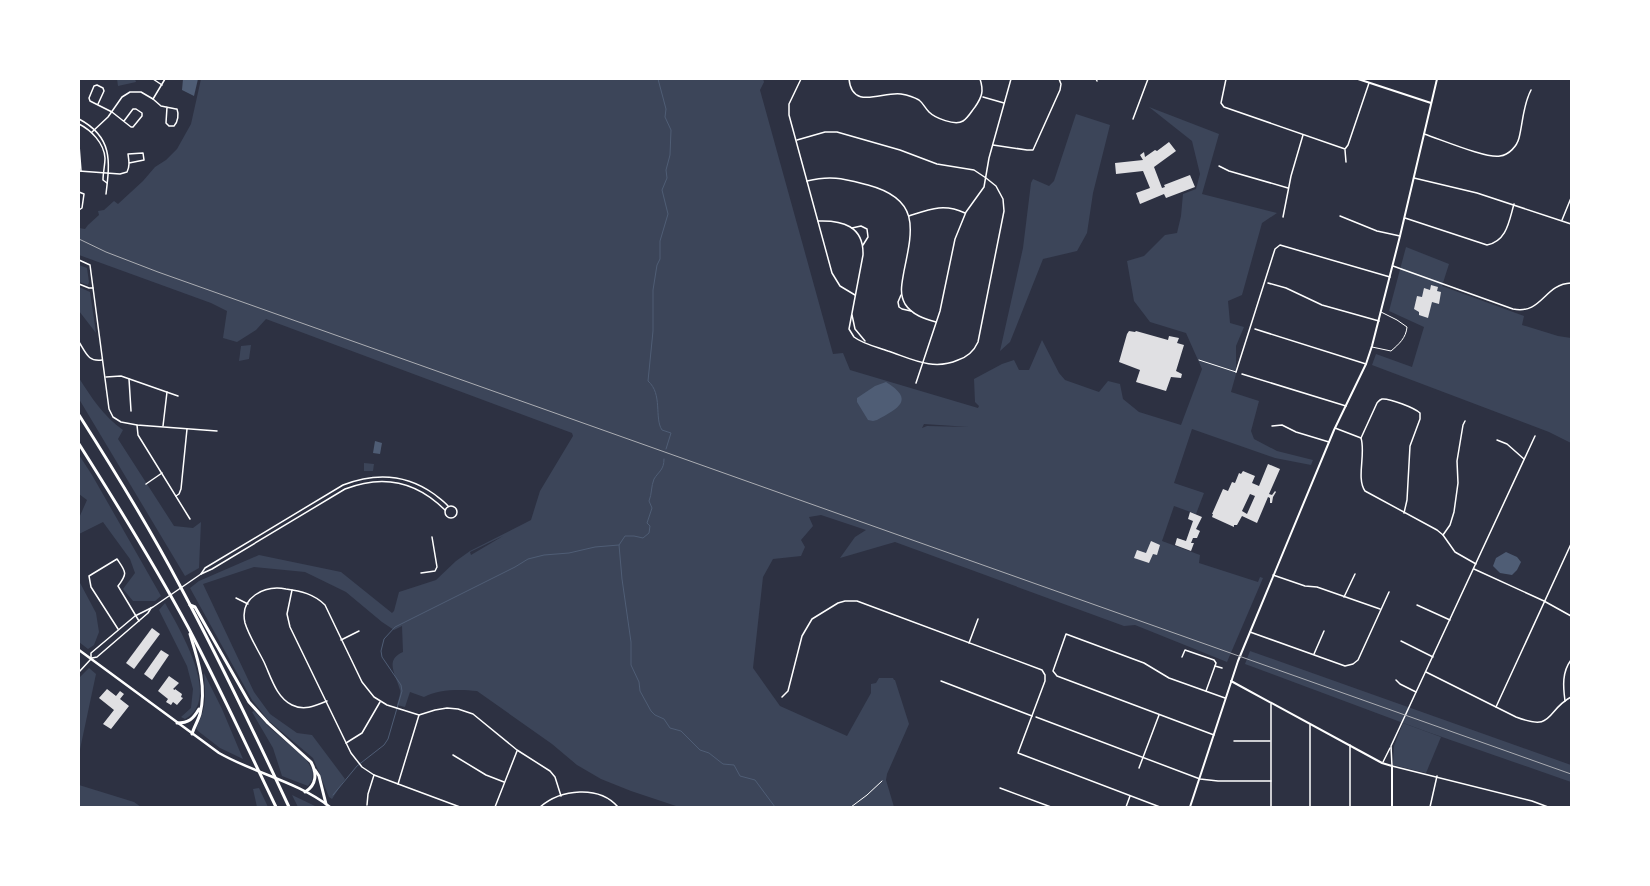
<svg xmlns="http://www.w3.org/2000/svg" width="1650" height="886" font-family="Rubik,sans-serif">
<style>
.green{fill:#3c4559;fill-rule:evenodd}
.water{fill:#4f5d75}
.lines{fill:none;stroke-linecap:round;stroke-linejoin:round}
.stream{stroke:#4f5d75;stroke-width:1}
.building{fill:#e0e0e3;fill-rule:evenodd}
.path{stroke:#fff;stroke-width:1}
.service{stroke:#fff;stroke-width:1}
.minor{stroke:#fff;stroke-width:1.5}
.tertiary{stroke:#fff;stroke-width:2}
.secondary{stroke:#fff;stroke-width:2.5}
.motorway{stroke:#fff;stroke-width:3}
.rail{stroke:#abadb3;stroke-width:1}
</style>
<rect width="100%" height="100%" fill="#2d3142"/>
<g class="green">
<path d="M117,79H135L136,82L118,86Z"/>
<path d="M201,79H763L764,82L760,90L833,354L843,353L850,370L978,408L979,406L975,402L974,379L1002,364L1014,360L1019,370H1029L1042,340L1059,373L1065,380L1099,392L1108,381L1120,384L1123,399L1139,412L1181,425L1202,369L1186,333L1150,322L1134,301L1127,261L1144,256L1165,235L1177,233L1181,216L1183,194L1196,189L1200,174L1192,141L1149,107L1219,134L1202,194L1277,213L1262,223L1242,295L1228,301L1230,323L1244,327L1236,346V374L1231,392L1259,401L1251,431L1254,439L1277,451L1313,460L1311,465L1275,458L1192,429L1174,483L1204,493L1196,514L1174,506L1162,541L1200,555L1199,563L1258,582L1260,577L1263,578L1227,662L1135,625L1124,626L895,542L840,558L855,537L866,530L821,515L809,517L813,526L801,540L805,547L801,556L773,559L763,577L753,668L780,706L847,736L871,693V684L876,683L879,678H893L894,680H895L909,724L887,774L886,780L894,807H679L631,791L601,779L577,765L552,744L477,691C461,689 438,689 424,697L410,692L405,707L397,705C398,700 401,694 400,690C396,675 384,660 403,652L402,626L394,630L382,622L346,592L305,572L254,567L203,584L254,692L270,714L297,733L312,735L345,779L332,799L329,797L313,758L269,721L252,700L190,588L199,581L259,555L341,572L392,613L394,611L399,592L436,580L456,561L470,551L531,520L540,491L573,436L572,433L266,319L256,330L237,342L223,338L227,311L211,303L79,255V228L85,229L88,225L99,215L98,211L104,210L114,201L118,204L143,181L155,167L166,160L177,149L191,124ZM924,424L969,427H970L927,426L922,428ZM503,536L471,555L470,552Z"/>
<path d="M1076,114L1110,125L1093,193L1087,233L1077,251L1043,259L1010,342L1000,351L1023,248L1031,183L1033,179L1049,186L1054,181Z"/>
<path d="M1406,247L1449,264L1442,286L1524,316L1522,325L1558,336L1571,338V443L1549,432L1372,365L1376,354L1412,367L1424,327L1389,311Z"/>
<path d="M79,265L87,268L89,282L88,285L79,282Z"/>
<path d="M79,287L90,292L96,333L79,311Z"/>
<path d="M251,345L249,359L239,361L241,346Z"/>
<path d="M79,378C91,397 104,417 123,430L118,439L174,526L193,528L201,522L199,568L185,576L79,399Z"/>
<path d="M79,455L92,475L161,596L155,601H133L123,589L135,573L130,559L103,522L79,534V518L87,500L79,494Z"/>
<path d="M364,463L374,464L373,471H364Z"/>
<path d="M79,581L96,613L99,632L94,645L88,649L79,642Z"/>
<path d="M165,603C179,628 223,700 185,719L181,717L191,708L193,689L187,666L159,610Z"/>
<path d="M1250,651L1571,765V782L1422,730L1245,664Z"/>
<path d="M89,668L96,674L79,754V678Z"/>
<path d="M204,673L222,709L243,759L220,748L198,731L196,728C208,705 205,697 204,673Z"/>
<path d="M254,711L269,727L306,759L313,771L312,780L308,786L282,776L273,748L252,712Z"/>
<path d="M1403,723L1441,737L1426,773L1393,765L1394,746Z"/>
<path d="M79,785L134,802L141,807L79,806Z"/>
<path d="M259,788L268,807H257L253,789Z"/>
<path d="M292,795L315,806L316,807H298Z"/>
</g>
<g class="water">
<path d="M183,79H198L194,96L182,90Z"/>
<path d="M886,382C915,400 899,408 877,420L873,421L868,420L857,402V398L875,386Z"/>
<path d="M375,441L382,443L380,454L373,453Z"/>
<path d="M1506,552L1517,557L1521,562L1517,570L1512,575L1500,573L1493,566L1496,558Z"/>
</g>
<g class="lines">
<g class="stream">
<path d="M658,79L666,109L665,117L671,130L670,155L666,170L667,178L662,190L668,214L660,241V259L657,265L653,290V331L648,381C663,394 654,418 662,430L671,433L666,449"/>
<path d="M664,459C664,470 659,471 654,479C651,486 652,494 649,501L652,508L647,523L650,526L649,533L643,538L634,536H625L619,545L622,579L631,642V665L639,682L640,691L651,711L655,715L664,719L670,728L681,731L700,750L709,753L723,764L734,765L740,776L755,780L775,807"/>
<path d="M333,795L357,766L384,745L388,739L402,691L401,685L382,657L381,651L384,639L395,627L515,567L528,559L544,555L569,553L595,547L619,545"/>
</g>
</g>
<g class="building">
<path d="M1169,142L1176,151L1154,167L1162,188L1165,187L1164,185L1190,175L1195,187L1166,198L1164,194L1140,204L1136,193L1150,188L1143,171L1116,174L1115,163L1143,160L1140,155L1144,152L1145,157L1155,150L1157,151Z"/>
<path d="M1431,285L1438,287L1437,291L1441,292L1439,304L1432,302L1428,318L1419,315V312L1414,309L1417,296L1422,297L1424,288L1430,290Z"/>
<path d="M1129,331L1135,332L1136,331L1168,340L1169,336L1179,338L1177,343L1184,345L1176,371L1182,374L1181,378L1171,377L1166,391L1136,382L1140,370L1119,362L1127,334Z"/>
<path d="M1268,464L1280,469L1269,494L1272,495L1275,491L1276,492L1273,497L1272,503H1270V498L1268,497L1257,523L1242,516L1237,525H1234V527L1212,517L1213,514H1212L1223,489L1228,491L1232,482L1235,483L1239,473L1241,474L1243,471L1255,476L1252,483L1259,486ZM1250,494L1255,496L1247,514L1242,511Z"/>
<path d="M1190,512L1202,517L1196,529L1200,531L1197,538H1193L1191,543H1194L1191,551L1175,545L1177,538L1186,541L1193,521L1188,519Z"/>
<path d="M1151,541L1160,545L1157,555L1153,554L1149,563L1134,558L1137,550L1146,553Z"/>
<path d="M152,628L160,634L134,669L126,663Z"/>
<path d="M161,650L169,655L152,680L144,674Z"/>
<path d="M169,676L179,683L173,689L175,690V689L182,694L181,697L183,698L177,705L173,702L171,705L166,702L168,699L158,691Z"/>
<path d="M107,689L116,696L120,691L124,694L120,699L129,706L111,729L103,724L114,710L99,698Z"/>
</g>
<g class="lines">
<path class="path" d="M851,807L867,795L882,781"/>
<g class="service">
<path d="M1372,347L1391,351C1399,344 1406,338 1407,327L1397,320L1381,312"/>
<path d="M1199,360L1236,372"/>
</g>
<g class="minor">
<path d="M153,79L162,85"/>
<path d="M801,79L789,104V115L832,273L840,286L855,295"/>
<path d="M849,79C852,111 883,91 901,94C907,95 914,97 919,100C923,103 925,108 929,112C935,118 955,126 963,121C968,118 971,112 975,107C982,97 984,91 980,79"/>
<path d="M1096,79L1097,81"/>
<path d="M1226,79L1221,103L1224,107L1345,149L1348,145L1369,83"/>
<path d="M983,97L1004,103"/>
<path d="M153,99L165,79"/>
<path d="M98,104L104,91L103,88L97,85L94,86L89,98L90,101L112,112L131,127H133L142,116V113L136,109H133L124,121"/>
<path d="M79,119C113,137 110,161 106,194"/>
<path d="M1133,119L1148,79"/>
<path d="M79,124C91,130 104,143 105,158C105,165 103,173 103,180L107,183"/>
<path d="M92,132L108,117L122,97L130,92H141L153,99L161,106L176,109H177C179,114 178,122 174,126H169L166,123L167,107"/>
<path d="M1424,134C1440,139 1487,159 1500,156C1509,155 1517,146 1519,138C1523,122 1523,105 1531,90"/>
<path d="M797,140L825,132H837L900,150L937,164L974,170L986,178L996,186L1003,199L1004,211L978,342C974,351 967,357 958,360C933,371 912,359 888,351C877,347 863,344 854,337L849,329L863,255C864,226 842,220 818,221"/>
<path d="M79,145L81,171"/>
<path d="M993,145L1027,150H1033L1060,90L1061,84L1059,79"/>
<path d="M1345,150L1346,162"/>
<path d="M1219,166L1229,171L1288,188"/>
<path d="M79,171L120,174L127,172C130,166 129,161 128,154L143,153L144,160L129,163"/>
<path d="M1414,178L1477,193L1571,224"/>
<path d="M807,181C832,175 844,179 868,185C920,199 913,228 904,271C902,283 899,293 905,304C912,315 925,319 936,322"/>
<path d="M79,192L84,194L82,208L79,210"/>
<path d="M909,216C930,209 944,203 965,213"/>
<path d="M1340,216L1377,231L1400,236"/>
<path d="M1283,217L1291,176L1303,135"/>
<path d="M1405,218L1487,245C1507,241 1509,221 1514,204"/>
<path d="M1562,220L1571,198"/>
<path d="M852,228L861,226L867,229L868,237L863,245"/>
<path d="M79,260L90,265L109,409L113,417L121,422L137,425L217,431"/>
<path d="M1393,266L1513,309C1542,315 1544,284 1571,283"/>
<path d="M1268,283L1286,288L1322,305L1379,321"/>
<path d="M79,284L89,288H93"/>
<path d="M901,295L898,302L899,307L902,309L911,311"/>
<path d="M852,315L855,329L865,341"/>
<path d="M1255,329L1366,364"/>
<path d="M79,342C86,353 88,362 102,360"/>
<path d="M1236,372L1275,249L1280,245L1390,277"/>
<path d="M1242,374L1346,406"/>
<path d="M106,377L121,376L178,396"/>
<path d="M129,379L131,411"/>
<path d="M916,383L940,311L955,239L966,212L984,187L989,158L1011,79"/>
<path d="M137,425L138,435L190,519"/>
<path d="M163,426L167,392"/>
<path d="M1272,426L1282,425L1296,432L1329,442"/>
<path d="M1335,428L1361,438C1366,454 1356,478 1365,491L1437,530L1443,535L1455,552L1476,564"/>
<path d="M1535,436L1391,746L1392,766L1532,801L1548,807"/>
<path d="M1361,438L1377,403C1379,401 1379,400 1382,399C1389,398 1415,408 1420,413V419L1410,446L1407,500L1404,513"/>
<path d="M1497,440L1507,444L1524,459"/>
<path d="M146,484L162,473"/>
<path d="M176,496L179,494L181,489L187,429"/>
<circle cx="451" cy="512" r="6"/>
<path d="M1443,535L1450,525L1454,512L1458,483L1457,461L1463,425L1465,421"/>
<path d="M1474,569L1544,601L1571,616"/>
<path d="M421,573L435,571L437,567L432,537"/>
<path d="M201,574L205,568L343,485C374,473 406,474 434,494C439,498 444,501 448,506"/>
<path d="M1273,575L1305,586L1317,587L1380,609"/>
<path d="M292,590L287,614L290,627L351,753L362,767L374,775L460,807"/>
<path d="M1344,597L1355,574"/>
<path d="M236,598L248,604"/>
<path d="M1417,605L1450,620"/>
<path d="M118,629L91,587L89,576L117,559C126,572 128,573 118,586L139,621"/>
<path d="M1250,632L1345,666L1353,664L1358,660L1389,592"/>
<path d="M341,640L359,631"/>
<path d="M1401,641L1433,657"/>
<path d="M969,643L978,619"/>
<path d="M1314,654L1324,631"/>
<path d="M1182,657L1185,650L1214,660L1216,663L1215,666"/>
<path d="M91,658V653L135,616L153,607L201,574L212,569L345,489C383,474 416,481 445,510"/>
<path d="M92,658L97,657L148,613L151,608"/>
<path d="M79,672L91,659"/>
<path d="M1426,672L1516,717C1555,732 1545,711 1571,697"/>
<path d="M1396,680L1400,684L1416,692"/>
<path d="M941,681L1032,716"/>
<path d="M1206,691L1215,666L1222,668"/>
<path d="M782,697L788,691L802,636L812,619L838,603L845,601H857L1042,670L1045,675V681L1018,753L1160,807"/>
<path d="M327,701C315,706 304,711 292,705C276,697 271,677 264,662C258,650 249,636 245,623C239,597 265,585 286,589C301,591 314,594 325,605L362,682L374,697L387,705L419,715L435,710L447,708L458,709L473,714L517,750L550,771L555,777L561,796"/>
<path d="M1565,701C1563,686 1562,672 1571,660"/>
<path d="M1496,707L1571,544"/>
<path d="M1036,717L1200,779L1218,781H1271"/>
<path d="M1214,735L1057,676L1053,671L1066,634L1144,663L1169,678L1225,698"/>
<path d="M1234,741H1270"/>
<path d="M346,743L362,733L380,702"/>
<path d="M1350,745V807"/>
<path d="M453,755L486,775L504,782"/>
<path d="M1383,762L1390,748"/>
<path d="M1139,768L1159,715"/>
<path d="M398,784L419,715"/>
<path d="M1000,788L1051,807"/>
<path d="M367,805L368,794L374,775"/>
<path d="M495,807L517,751"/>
<path d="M540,807C561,789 599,785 618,807"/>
<path d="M1126,807L1130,796"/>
<path d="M1271,807V704"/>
<path d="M1310,807V725"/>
<path d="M1430,807L1437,776"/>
</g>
<g class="tertiary">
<path d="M1358,79L1431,103"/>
<path d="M1231,681L1382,763L1392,766V807"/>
<path d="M1190,807L1238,661L1334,430L1366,364L1372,346L1400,236L1437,79"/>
</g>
<path class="secondary" d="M79,650L219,753C254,773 298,782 330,807"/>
<g class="motorway">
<path d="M79,415C114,470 149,527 179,584C218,657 254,732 289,807"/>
<path d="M79,444C117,504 154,564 188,627C219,686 247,747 276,807"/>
<path d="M190,605L195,607L249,702L268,723L311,762C317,773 317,785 305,792"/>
<path d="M190,634C198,660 207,687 200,714C198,721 194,727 192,734"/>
<path d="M177,723C189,723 193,719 199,709"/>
<path d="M315,770L319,776L326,804"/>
</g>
<path class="rail" d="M79,239L106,252L158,272L1571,774"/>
</g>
<rect width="1650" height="886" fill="none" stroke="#ffffff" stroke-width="160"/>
</svg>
